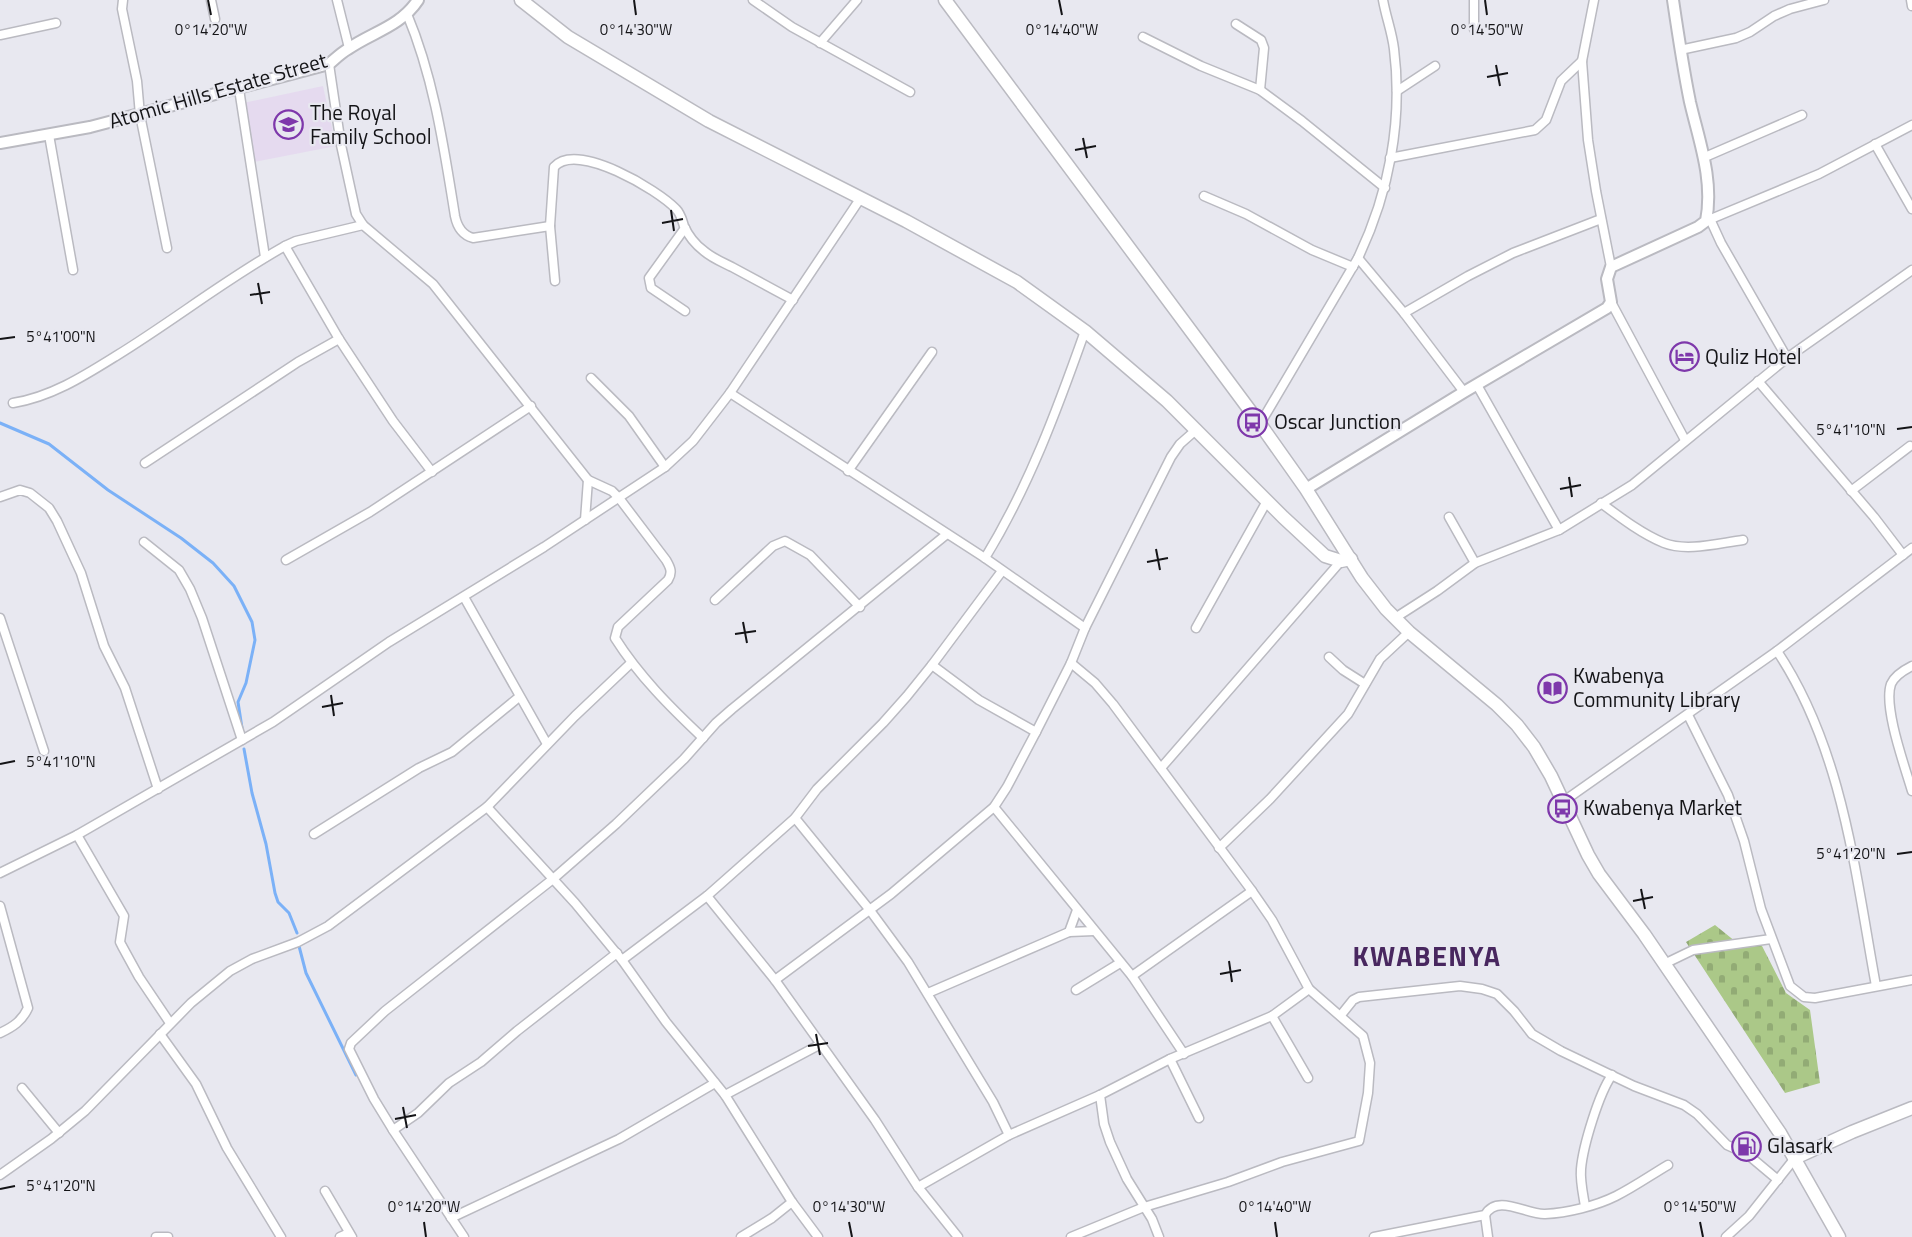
<svg xmlns="http://www.w3.org/2000/svg" width="1912" height="1237" font-family="'Titillium Web',sans-serif">
<style>
.education{fill:#e5daef}
.cemetery{fill:url(#cemetery-stones)}
.lines{fill:none;stroke-linecap:round;stroke-linejoin:round}
.stream{stroke:#7bb1f7;stroke-width:3}
.minor-casing{stroke:#babac1;stroke-width:11}
.tertiary-casing{stroke:#babac1;stroke-width:14}
.secondary-casing{stroke:#babac1;stroke-width:15}
.minor{stroke:#fff;stroke-width:8}
.tertiary{stroke:#fff;stroke-width:10}
.secondary{stroke:#fff;stroke-width:12}
.ticks{fill:none;stroke:#141417;stroke-width:2}
.labels{text-anchor:middle;stroke-width:4.5;stroke-linejoin:round;paint-order:stroke}
.street-label{font-size:21px;fill:#141417;stroke:#e8e8f0}
.poi-label{font-size:21px;fill:#141417;stroke:#e8e8f0;text-anchor:start}
.district-label{font-size:27px;font-weight:bold;letter-spacing:1.5px;fill:#48275f;stroke:#e8e8f0}
.ticks-label{font-size:15px;text-anchor:middle;fill:#141417;stroke:#e8e8f0;stroke-width:4.5;stroke-linejoin:round;paint-order:stroke}
</style>
<defs>
<pattern id="cemetery-stones" width="16" height="16" patternUnits="userSpaceOnUse" patternTransform="scale(1.5)"><rect width="16" height="16" fill="#abc888"/><path d="M2 7V4a2 2 0 0 1 4 0v3zM10 15v-3a2 2 0 0 1 4 0v3z" fill="#92ab75"/></pattern>
</defs>
<rect width="100%" height="100%" fill="#e8e8f0"/>
<path class="education" d="M323,86L336,146L254,162L243,103Z"/>
<path class="cemetery" d="M1715,925L1741,946H1762L1786,993L1810,1010L1820,1083L1785,1093L1686,942Z"/>
<g class="lines">
<g class="stream">
<path d="M0,423L49,444L108,490L181,538L213,563L234,586L252,622L255,640L246,683L238,702L242,728"/>
<path d="M244,749L252,793L266,844L275,893L278,902L289,913L297,933"/>
<path d="M299,946L306,973L356,1075"/>
</g>
<defs>
<g id="minor">
<path d="M123,0L122,9L137,81L140,115L151,169L167,248"/>
<path d="M211,0L215,19"/>
<path d="M337,0L349,48"/>
<path d="M753,0L792,27L910,92"/>
<path d="M1474,0V29"/>
<path d="M1594,0L1582,61L1588,140L1596,191L1611,267"/>
<path d="M1911,0L1912,6"/>
<path d="M407,14C434,78 444,148 455,216C457,226 462,235 473,238L550,226"/>
<path d="M1236,24L1261,40L1264,48L1260,90"/>
<path d="M0,35L56,23"/>
<path d="M1143,37L1201,66L1260,90L1302,121L1385,188"/>
<path d="M820,43L857,0"/>
<path d="M1680,50L1736,38L1750,32L1774,16L1790,9L1824,0"/>
<path d="M329,64L341,145L356,214L363,225L433,284L588,480L612,491L619,498L666,560C670,567 673,572 668,580L618,627L615,638C639,676 670,707 703,738"/>
<path d="M239,89L265,257"/>
<path d="M1397,91L1435,66"/>
<path d="M49,135L73,270"/>
<path d="M1875,144L1912,209"/>
<path d="M1705,157L1802,115"/>
<path d="M1390,158L1535,130L1546,120L1561,81L1582,61"/>
<path d="M1204,196L1246,214L1312,250L1353,267"/>
<path d="M1710,219L1721,243L1787,358"/>
<path d="M1706,221L1819,174L1912,125"/>
<path d="M685,228L649,278L651,288L685,311"/>
<path d="M285,246L339,339L393,421L432,472"/>
<path d="M1358,258L1404,313L1464,392"/>
<path d="M555,281L550,226L554,167C577,141 658,190 676,209C681,214 682,220 684,226C688,235 696,245 704,251C712,258 722,262 732,267C752,278 773,289 793,300"/>
<path d="M1611,302L1685,440"/>
<path d="M1404,313L1468,276L1513,253L1601,219"/>
<path d="M591,378L629,416L665,467"/>
<path d="M1758,381L1874,517L1903,555"/>
<path d="M1477,385L1559,530"/>
<path d="M730,393L985,558L1085,628"/>
<path d="M13,403C51,397 84,376 116,356C173,321 226,279 285,246L296,241L363,225"/>
<path d="M1260,424L1358,258C1389,193 1403,121 1394,49C1392,32 1386,17 1383,0"/>
<path d="M145,463L298,362L339,339"/>
<path d="M848,471L932,352"/>
<path d="M1851,491L1910,446"/>
<path d="M0,497L20,490L30,493L49,508L57,521L81,573L104,646L125,688L158,789"/>
<path d="M1601,503C1621,518 1642,534 1664,543C1687,552 1719,543 1743,540"/>
<path d="M1449,517L1475,563"/>
<path d="M585,520L588,480"/>
<path d="M144,542L179,570L190,589L202,618L242,740"/>
<path d="M985,558C1029,486 1057,410 1085,331"/>
<path d="M286,560L370,512L531,406"/>
<path d="M464,597L547,744"/>
<path d="M715,600L773,546L785,541L810,555L860,607"/>
<path d="M0,618L44,751"/>
<path d="M1395,618L1437,591L1475,563L1559,530L1632,485L1787,358L1912,270"/>
<path d="M1196,628L1267,501"/>
<path d="M1777,651C1843,750 1855,872 1876,986"/>
<path d="M1329,657L1343,670L1365,684"/>
<path d="M1071,663L1095,683L1113,704L1252,891L1272,920L1309,989L1363,1036L1370,1063L1368,1093L1359,1141L1282,1162L1228,1182L1144,1207L1071,1237"/>
<path d="M932,665L979,700L1036,732"/>
<path d="M1912,666C1904,670 1895,675 1891,684C1883,707 1905,767 1912,791"/>
<path d="M1688,715L1728,795L1744,841L1761,909L1790,986L1804,997L1815,998L1912,980"/>
<path d="M1161,768L1341,561"/>
<path d="M1564,801L1777,651L1912,548"/>
<path d="M487,807L575,903L622,960L666,1022L725,1095L792,1202L818,1237"/>
<path d="M994,807L1132,976L1184,1054"/>
<path d="M795,818L869,909L908,962L993,1102L1009,1135"/>
<path d="M314,834L419,768L452,752L519,697"/>
<path d="M77,835L124,916L120,942L122,946L139,977L170,1023"/>
<path d="M1219,848L1270,799L1348,714L1380,659L1409,632"/>
<path d="M0,873L77,835L273,722L389,642L544,547L665,467L693,441L730,393L860,199"/>
<path d="M707,896L775,980L875,1120L918,1187L958,1237"/>
<path d="M0,906L28,1008C22,1021 13,1027 0,1033"/>
<path d="M1069,932L1077,910"/>
<path d="M622,960L707,896L795,818L817,789L883,723L907,696L932,665L1002,571"/>
<path d="M1664,964L1693,950L1771,939"/>
<path d="M1132,976L1252,891"/>
<path d="M775,980L891,894L994,807L1007,787L1036,732L1071,663L1085,628L1171,457L1180,444L1197,429"/>
<path d="M1076,990L1120,963"/>
<path d="M928,993L1069,932L1094,931"/>
<path d="M1341,1015L1353,1000L1359,997L1460,986L1482,989L1497,994L1514,1011L1532,1034L1561,1051L1634,1086L1684,1105L1697,1114L1727,1145L1747,1154L1778,1180"/>
<path d="M1272,1016L1308,1078"/>
<path d="M160,1034L196,1084L227,1148L281,1237"/>
<path d="M1170,1059L1199,1118"/>
<path d="M22,1088L59,1133"/>
<path d="M725,1095L821,1044"/>
<path d="M1100,1095L1104,1124L1110,1142L1127,1179L1152,1219L1159,1237"/>
<path d="M393,1130L418,1113L449,1083L481,1062L517,1031L617,953"/>
<path d="M0,1175L51,1139L85,1111L191,1003L230,971L252,959L298,942L328,926L487,807L575,716L631,663"/>
<path d="M918,1187L1009,1135L1100,1095L1170,1059L1272,1016L1309,989"/>
<path d="M325,1191L352,1237"/>
<path d="M1585,1206C1583,1194 1580,1181 1581,1169C1583,1146 1599,1093 1612,1075"/>
<path d="M1485,1215L1488,1237"/>
<path d="M451,1218L619,1139L715,1083"/>
<path d="M156,1237H168"/>
<path d="M340,1237L349,1233"/>
<path d="M464,1237L393,1130L374,1099L349,1049L351,1043L385,1011L553,879L616,824L684,759L716,723L732,709L947,534"/>
<path d="M741,1237L772,1218L792,1202"/>
<path d="M1374,1237L1485,1215C1497,1193 1527,1215 1545,1214C1567,1213 1596,1206 1616,1196C1634,1187 1651,1175 1668,1165"/>
<path d="M1726,1237L1749,1216L1795,1158"/>
</g>
<g id="tertiary">
<path d="M0,143L90,127L329,64C335,59 341,53 348,49C372,32 400,27 418,0"/>
<path d="M1306,489L1464,392L1607,308L1611,302L1607,279L1611,267L1698,227L1706,221C1714,180 1699,141 1690,102C1683,68 1678,34 1673,0"/>
</g>
<g id="secondary">
<path d="M521,0L568,37L709,121L906,221L1017,282L1085,331L1167,401L1283,517L1325,556L1341,561L1351,559"/>
<path d="M945,0L1260,424L1306,489L1362,578L1386,609L1409,632L1497,705L1517,725L1534,747L1551,776L1588,855L1599,874L1644,934L1780,1133L1839,1237"/>
<path d="M1795,1158L1852,1132L1912,1108"/>
</g>
</defs>
<use href="#minor" class="minor-casing"/>
<use href="#tertiary" class="tertiary-casing"/>
<use href="#secondary" class="secondary-casing"/>
<use href="#minor" class="minor"/>
<use href="#tertiary" class="tertiary"/>
<use href="#secondary" class="secondary"/>
</g>
<path class="ticks" d="M208,0L211,15M634,0L636,15M1059,0L1062,15M1485,0L1487,15M1496,65L1500,86M1487,77L1508,73M1083,138L1087,158M1075,150L1096,146M671,210L674,231M662,223L683,219M258,283L262,304M250,295L270,292M0,339L15,337M1897,429L1912,427M1569,477L1572,497M1560,489L1581,485M1156,549L1160,570M1147,562L1168,558M743,622L747,643M735,634L756,631M331,695L334,716M322,707L343,703M0,764L15,761M1897,854L1912,852M1641,889L1645,909M1633,901L1653,897M1229,961L1232,982M1220,974L1241,970M816,1034L820,1055M808,1046L828,1043M403,1107L407,1128M395,1119L416,1115M0,1189L15,1186M424,1222L426,1237M849,1222L852,1237M1275,1222L1277,1237M1700,1222L1703,1237"/>
<defs>
<symbol id="school-ring" viewBox="-11 -11 22 22"><circle r="9.5" fill="#e8e8f0" stroke="#7e38ab" stroke-width="1.5"/><path d="M0-5L7-2L0 1L-7-2ZM-4 1L0 2.5L4 1V4Q0 6-4 4Z" fill="#7e38ab"/></symbol>
<symbol id="hotel-ring" viewBox="-11 -11 22 22"><circle r="9.5" fill="#e8e8f0" stroke="#7e38ab" stroke-width="1.5"/><path d="M-6-4.5h1.5V1H6V5H4.5V3h-9V5H-6ZM-4 0a1.8 1.8 0 1 1 3.6 0ZM.5 0V-2.5h3Q6-2.5 6 0Z" fill="#7e38ab"/></symbol>
<symbol id="bus-ring" viewBox="-11 -11 22 22"><circle r="9.5" fill="#e8e8f0" stroke="#7e38ab" stroke-width="1.5"/><path d="M-5-6H5V4H4V6H2V4H-2V6H-4V4H-5ZM-3.5-4V0h7V-4ZM-3.5 1.2v1.5H-2V1.2ZM2 1.2v1.5H3.5V1.2Z" fill="#7e38ab"/></symbol>
<symbol id="library-ring" viewBox="-11 -11 22 22"><circle r="9.5" fill="#e8e8f0" stroke="#7e38ab" stroke-width="1.5"/><path d="M-6-4Q-3-5.5-.7-3.5V5Q-3 3-6 4ZM6-4Q3-5.5 .7-3.5V5Q3 3 6 4Z" fill="#7e38ab"/></symbol>
<symbol id="fuel-ring" viewBox="-11 -11 22 22"><circle r="9.5" fill="#e8e8f0" stroke="#7e38ab" stroke-width="1.5"/><path d="M-5.5-6h7V0h2V4h1.3V-2.5L3-4.5l.8-.8L6-3V5H2.5V1h-1V6h-7ZM-4.2-4.7v3.2H.2V-4.7Z" fill="#7e38ab"/></symbol>
</defs>
<g fill-rule="evenodd">
<use href="#school-ring" x="272" y="108" width="33" height="33"/>
<use href="#hotel-ring" x="1668" y="340" width="33" height="33"/>
<use href="#bus-ring" x="1236" y="406" width="33" height="33"/>
<use href="#library-ring" x="1536" y="672" width="33" height="33"/>
<use href="#bus-ring" x="1546" y="792" width="33" height="33"/>
<use href="#fuel-ring" x="1730" y="1130" width="33" height="33"/>
</g>
<g class="labels">
<g class="street-label">
<text transform="translate(218 91) rotate(-16)" y="7">Atomic Hills Estate Street</text>
</g>
<g class="poi-label">
<text x="310" y="120">The Royal<tspan x="310" dy="24">Family School</tspan></text>
<text x="1705" y="364">Quliz Hotel</text>
<text x="1274" y="429">Oscar Junction</text>
<text x="1573" y="683">Kwabenya<tspan x="1573" dy="24">Community Library</tspan></text>
<text x="1583" y="815">Kwabenya Market</text>
<text x="1767" y="1153">Glasark</text>
</g>
<g class="district-label">
<text x="1427" y="966">KWABENYA</text>
</g>
</g>
<g class="ticks-label">
<text x="211" y="35">0°14'20"W</text>
<text x="636" y="35">0°14'30"W</text>
<text x="1062" y="35">0°14'40"W</text>
<text x="1487" y="35">0°14'50"W</text>
<text x="61" y="342">5°41'00"N</text>
<text x="1851" y="435">5°41'10"N</text>
<text x="61" y="767">5°41'10"N</text>
<text x="1851" y="859">5°41'20"N</text>
<text x="61" y="1191">5°41'20"N</text>
<text x="424" y="1212">0°14'20"W</text>
<text x="849" y="1212">0°14'30"W</text>
<text x="1275" y="1212">0°14'40"W</text>
<text x="1700" y="1212">0°14'50"W</text>
</g>
</svg>
